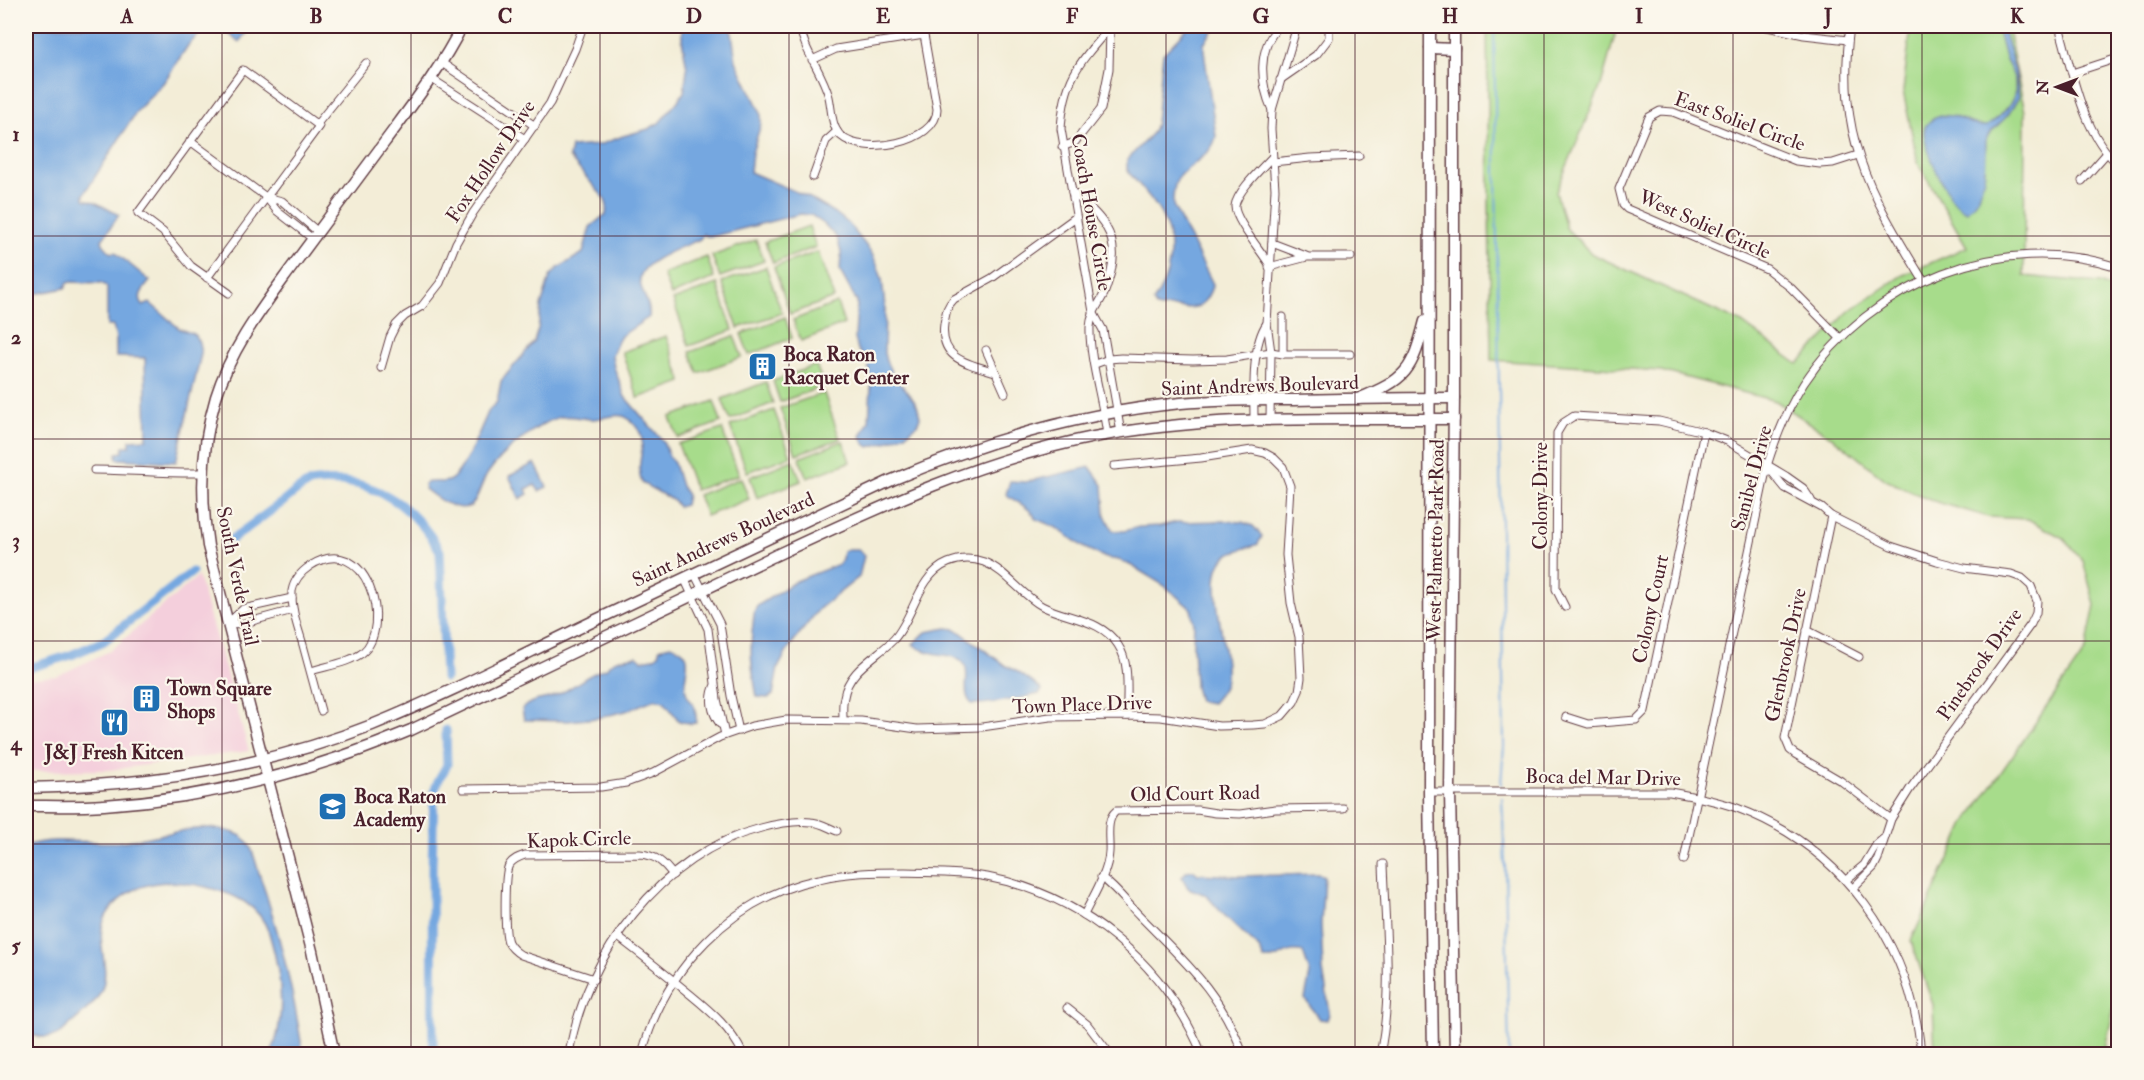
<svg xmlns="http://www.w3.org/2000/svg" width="2144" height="1080" font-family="'IM FELL Double Pica',serif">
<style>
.built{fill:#f4cfdc}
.green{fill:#a7dc8b;stroke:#787e5b;stroke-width:1.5}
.water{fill:#75a7e0;stroke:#606386;stroke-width:1.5}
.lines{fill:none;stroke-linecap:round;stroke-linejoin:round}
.stream{stroke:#75a7e0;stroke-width:2}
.canal{stroke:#75a7e0;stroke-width:9}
.street-casing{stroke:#633e45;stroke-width:9}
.secondary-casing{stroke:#633e45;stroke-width:13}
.primary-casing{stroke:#633e45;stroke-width:13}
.street{stroke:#fff;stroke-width:7}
.secondary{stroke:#fff;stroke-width:10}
.primary{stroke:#fff;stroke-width:10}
.grid{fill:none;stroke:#4a1f2b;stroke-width:1.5;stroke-opacity:0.55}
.labels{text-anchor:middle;stroke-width:4.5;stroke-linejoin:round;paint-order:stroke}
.street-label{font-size:20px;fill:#4a1f2b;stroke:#fbf7ec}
.poi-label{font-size:20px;font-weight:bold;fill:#4a1f2b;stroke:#fbf7ec;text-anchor:start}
.neatline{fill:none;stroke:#4a1f2b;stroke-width:2}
.grid-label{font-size:20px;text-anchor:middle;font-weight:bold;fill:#4a1f2b}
</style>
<rect width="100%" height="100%" fill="#fbf7ec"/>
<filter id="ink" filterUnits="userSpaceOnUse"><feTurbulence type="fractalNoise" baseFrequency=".0167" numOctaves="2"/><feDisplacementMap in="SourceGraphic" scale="12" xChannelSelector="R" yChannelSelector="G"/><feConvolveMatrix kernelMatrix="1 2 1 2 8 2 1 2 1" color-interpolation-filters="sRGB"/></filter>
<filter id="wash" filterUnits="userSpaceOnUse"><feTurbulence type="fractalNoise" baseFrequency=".008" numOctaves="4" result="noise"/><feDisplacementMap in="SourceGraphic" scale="24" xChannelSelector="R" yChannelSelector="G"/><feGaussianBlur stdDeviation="1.35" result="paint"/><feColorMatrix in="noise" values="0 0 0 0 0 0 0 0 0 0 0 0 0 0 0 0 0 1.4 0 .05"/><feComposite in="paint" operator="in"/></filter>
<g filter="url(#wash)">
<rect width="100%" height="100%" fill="#f3edd7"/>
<path class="built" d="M198,576L249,751L109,770L26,771V679L57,676L110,651Z"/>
<g class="green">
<path d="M1487,26H1614L1615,35L1601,85L1556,192L1566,228L1592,254L1742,323L1798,364L1848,312L1901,276L1967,247L1918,163L1903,91L1911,26H2007L2025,112L2024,276L2100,283L2118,291V988L2104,1054H1935L1933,1005L1911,941L1965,824L2086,650L2095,605L2083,561L2065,539L2028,519L1988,517L1930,500L1886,480L1836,440L1776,401L1661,371L1491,360Z"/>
<path d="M809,226L816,247L773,263L765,242Z"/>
<path d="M756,240L764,261L720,277L712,256Z"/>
<path d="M818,252L834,298L790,314L774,267Z"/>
<path d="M707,257L714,278L671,295L663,274Z"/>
<path d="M766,267L782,313L738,328L722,282Z"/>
<path d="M717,284L733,330L689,346L673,300Z"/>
<path d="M837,303L844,324L801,341L793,320Z"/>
<path d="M785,317L792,338L749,355L741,334Z"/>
<path d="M666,336L682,382L638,398L622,352Z"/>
<path d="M734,336L742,357L698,373L690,352Z"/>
<path d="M816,365L824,386L780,402L773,381Z"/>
<path d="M766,382L773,403L730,420L722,399Z"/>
<path d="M824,393L840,439L796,454L780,408Z"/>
<path d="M714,401L721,422L678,438L670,417Z"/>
<path d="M774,410L791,456L747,472L730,426Z"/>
<path d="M722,429L739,475L695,490L678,444Z"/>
<path d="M843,441L850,462L807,478L799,458Z"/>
<path d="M793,460L801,481L757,498L750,477Z"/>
<path d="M741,478L749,499L706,516L698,495Z"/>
</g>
<g class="water">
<path d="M26,26H251L239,42L228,33L205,29L189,44L164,82L137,111L84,194V199L95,202L119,215L102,240L103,244L111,253L115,252L150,281C144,289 136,295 143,306L150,303L180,329L194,334L199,342L201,354L176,462L117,459V453L123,452V446H130V440L147,439L145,358L116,357V338L113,326H107V287L102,283L68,282L65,288L40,293H26Z"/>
<path d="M682,26H731L736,61L761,113V124L752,153L750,172L808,197L838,215L848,223L871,252L878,267L882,279L885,308L884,353L886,361L896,381L905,388L917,405L920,417L917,425L906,434L884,443L869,447L864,443L861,436L869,421L871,386L868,362L858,350L855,338L857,302L840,271L841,252L837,238L824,224L811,215L800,214L714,236H706L703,234L700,239C686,246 638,261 640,281C641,294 651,303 649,317L621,336L618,341L612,355L614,367L625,397L663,441L669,457L674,463L681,486L687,495L685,505L678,507L674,501L642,483C634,463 649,445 638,429C622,407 615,418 593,419C582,419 571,415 561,417C538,422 501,454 488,473C481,483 479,497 471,506C456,513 436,498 425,489L424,484C432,479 439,484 448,481C463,476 482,425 489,410L497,402L501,381L534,342L538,329L541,306L550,277L558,268L583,253L590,227L606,214L607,206L605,199L569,157L571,147L599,145L623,136L648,129L659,123L677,102L684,92L687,69L682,39Z"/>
<path d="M1190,26H1216L1204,43V51L1216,136C1213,156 1187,164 1177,180C1173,187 1173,197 1173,205L1213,284C1201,320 1188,303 1161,308L1156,307L1153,302C1171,277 1176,243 1162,216C1155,201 1141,187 1130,174L1127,169V160L1153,132L1156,123L1163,54Z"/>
<path d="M1997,26H2002L2015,70L2019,97L2008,115L1989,134L1986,140C1986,164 1987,194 1967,211C1949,207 1925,150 1924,132C1924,126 1929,121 1935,118C1955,109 1968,128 1987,126C2004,114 2022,97 2013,75C2011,69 2007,64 2005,58C2002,47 1999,36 1997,26Z"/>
<path d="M535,463L547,487L539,491L535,485L526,489L528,494L520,499L509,476Z"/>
<path d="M1090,467L1103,485L1105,515L1113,531H1124L1139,527L1160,526L1177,522L1224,521L1242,522L1253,526L1262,536L1258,544C1249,548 1236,550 1228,555C1199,572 1233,653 1225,684C1223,691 1217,697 1212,703L1199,701L1195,687L1193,643L1194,624L1191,609L1165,586L1132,566L1119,560L1106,558L1085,548L1055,527L1036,519C1031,507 1016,503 1006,494L1010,481L1025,482Z"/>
<path d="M848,550H859L864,556L859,577L819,609L790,646L778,668L773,695L768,698L757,697C752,671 749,651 753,624C754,617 753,613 757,606L796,581L839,564L842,559L843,551Z"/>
<path d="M947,628L956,629L1006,666C1014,668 1035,684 1042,690L1039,694C1020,698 991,705 972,704C960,693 972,674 963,662C955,652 928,658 913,644L926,632Z"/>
<path d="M670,645C700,653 681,671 686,691C687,698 692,701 695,708C696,711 696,717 696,722L692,724L679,721L664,701L655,699L626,711L597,718L568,721L524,720L522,709C531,699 540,701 552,697C573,690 586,673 607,668C612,658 627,658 637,656L642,660L653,658L659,654V649Z"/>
<path d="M209,828C220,829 235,831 244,838C253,846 256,865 260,876C280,934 294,994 303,1054H271C287,1016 281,972 269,933C259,904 234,894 206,887C171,879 135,878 110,910C90,935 112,963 102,989C97,1004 73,1021 62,1032C50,1040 38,1038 26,1033V846C55,836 87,844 118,842C148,839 178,829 209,828Z"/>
<path d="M1193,870L1198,874L1240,876L1319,874L1324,876L1321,924L1323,970L1330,1014L1328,1020L1319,1019L1305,999L1310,973L1303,952C1285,946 1281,962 1264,959L1259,948L1222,913L1206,895L1188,888L1182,877L1187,871Z"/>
</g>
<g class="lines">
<g class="stream">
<path d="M1494,26L1504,745L1501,784"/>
<path d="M1502,798L1505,866L1509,1054"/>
</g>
<g class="canal">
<path d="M228,542C247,528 265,515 284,501C291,495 301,486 310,483C320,480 332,482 343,482C386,486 419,514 440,551L445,678"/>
<path d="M26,669L71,655L104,641L192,572"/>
<path d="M433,1054L432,868L434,792L438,781L447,765L446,730"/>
</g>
</g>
</g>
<g filter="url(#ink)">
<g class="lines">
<defs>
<g id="street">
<path d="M800,26C804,52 822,71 829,97C832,110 831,127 841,136C863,156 937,143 937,109L924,35L836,49L812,60"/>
<path d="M1111,26C1079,63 1064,78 1061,129L1093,312L1103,330L1121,433"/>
<path d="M1763,26L1804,35L1848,40"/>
<path d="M1850,26C1836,135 1868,190 1923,280"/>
<path d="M2059,26C2072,70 2082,133 2118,164"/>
<path d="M442,63L535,126"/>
<path d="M2072,73L2118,58"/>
<path d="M432,79L525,139"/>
<path d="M1280,80L1316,55L1329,38V26"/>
<path d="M1272,110C1260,83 1257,49 1279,26"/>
<path d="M317,124L366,63"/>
<path d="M190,141L266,197L277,211L313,239"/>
<path d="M1062,147L1075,142L1101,109L1109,69L1110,27"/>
<path d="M1273,162L1310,158L1359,156"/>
<path d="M813,177L826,141L837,131"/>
<path d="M2082,181L2106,154"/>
<path d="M1072,192C1099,215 1121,233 1111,272C1109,279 1107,287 1104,294C1098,306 1091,313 1090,327C1089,359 1103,401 1107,435"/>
<path d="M266,197L282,201L318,232"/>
<path d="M1272,243L1306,256"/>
<path d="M1269,264C1262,252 1234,219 1235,206C1237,191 1262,168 1272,157"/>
<path d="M1269,267L1307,257H1351"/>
<path d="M207,278L319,126L243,70L138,213L163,232L191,266L229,293"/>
<path d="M1283,317V354"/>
<path d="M1840,338L1791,288L1767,269L1627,209L1623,205L1619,189L1649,117L1660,111L1673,112L1796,161L1820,164L1833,163L1858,155"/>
<path d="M986,350L1005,393"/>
<path d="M1095,364L1109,359L1121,358L1193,360L1227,359L1271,352L1283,354H1350"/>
<path d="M381,368L390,337L396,325L405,316L422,306L440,283L456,243L473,213L550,103L575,49L583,26"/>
<path d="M996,372C969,364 939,360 944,324C946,313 946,307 954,299L992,278L1076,217"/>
<path d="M1270,419L1271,352L1267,323L1275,189L1271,129L1272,110L1297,26"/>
<path d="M1254,420C1254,393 1251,345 1267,323"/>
<path d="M1767,466L1785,488L1822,508L1831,516L1891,546L1937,561L1964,568L2011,574L2022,578L2031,586L2037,601L2036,613L2031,624L1910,789L1891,819L1878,859L1874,867L1853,888"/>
<path d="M94,470C131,470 166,474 203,473"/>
<path d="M1831,516L1785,738L1790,750L1795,754L1841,781L1891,819"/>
<path d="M694,573L720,624L731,696L739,731"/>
<path d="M684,578L708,629L717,699L725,735"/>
<path d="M1565,607L1556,589L1557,433L1563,423L1574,416L1659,421L1704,432L1727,441L1786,476L1803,488L1811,500"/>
<path d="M228,623L243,609L292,598"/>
<path d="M228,623L241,624L293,610"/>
<path d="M1807,630L1859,657"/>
<path d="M311,671C326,666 349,663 362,653C394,628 367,529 310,566C301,572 294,580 292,591C291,609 298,628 303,645C309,667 315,689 321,711"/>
<path d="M714,687C709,700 712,713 720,724"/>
<path d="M1566,717L1588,724L1636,720L1645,711L1704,432"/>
<path d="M843,719C843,712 842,704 844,697C848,670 877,657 894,639C914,617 918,575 948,563C960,558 973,558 984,562C1007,571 1021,595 1042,606C1067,619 1102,619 1118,645C1131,664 1126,694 1127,716"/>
<path d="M463,789L601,787L626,783L653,773L720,737L752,726L786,720L861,721L917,729L982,727L1050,717L1127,716L1161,717L1219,726L1253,725L1265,724L1282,716L1294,702L1299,691L1301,678L1299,637L1291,603L1286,555L1290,486L1283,467L1274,458L1265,453L1252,450L1201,458L1114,466"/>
<path d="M1429,792H1670C1693,796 1715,800 1737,808C1842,847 1912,944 1921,1054"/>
<path d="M1684,860L1767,466C1776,437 1787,409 1804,383C1871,282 2001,230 2118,267"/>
<path d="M1101,877C1116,888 1127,903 1140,916C1186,963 1220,991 1243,1054"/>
<path d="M1846,880L1864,865L1876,845L1883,839"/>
<path d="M1084,915C1093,896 1108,873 1109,852C1110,839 1105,820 1116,811L1197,810L1216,813L1240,814L1275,809L1343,808"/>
<path d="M618,937C643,956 667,975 691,995C713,1013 731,1029 743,1054"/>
<path d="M594,979L521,955C516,952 511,948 508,942C504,932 504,873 509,865C513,859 519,857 525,855L640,854C656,855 664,863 673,875"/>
<path d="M1067,1008L1087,1024L1110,1054"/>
<path d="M569,1054C585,956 662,853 761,828C776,824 795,820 811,822C819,822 829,828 837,831"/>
<path d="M642,1054C665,968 731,898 819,879C847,872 877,872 905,872C933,873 960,872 987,877C1083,895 1165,964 1202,1054"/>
<path d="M1272,1054L1288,1053L1301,1054"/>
<path d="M1380,1054C1393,995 1385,925 1383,864"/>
</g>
<g id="secondary">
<path d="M26,788C144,786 261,769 372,725C449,694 522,655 596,620C694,573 793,527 892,480C984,441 1080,413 1181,403C1217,400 1254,400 1290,400C1345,399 1399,398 1454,398"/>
<path d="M26,806C51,806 78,807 104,805C209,798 314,771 411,730C531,672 651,614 772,557C877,508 978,460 1094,437C1212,414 1333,420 1454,419"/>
<path d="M334,1054L312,951L208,546C200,495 201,446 216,397C231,349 260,311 289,271C321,228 352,186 384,143C412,105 441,68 462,26"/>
</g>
<g id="primary">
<path d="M1430,26L1429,792L1433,1054"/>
<path d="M1454,26V398L1450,792L1455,1054"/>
<path d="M1430,48L1454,49"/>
<path d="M1358,399C1407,379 1412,371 1425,321"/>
</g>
</defs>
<use href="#street" class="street-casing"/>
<use href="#secondary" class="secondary-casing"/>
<use href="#primary" class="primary-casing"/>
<use href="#street" class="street"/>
<use href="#secondary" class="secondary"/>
<use href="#primary" class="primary"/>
</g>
</g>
<path class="grid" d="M222,26V1054M411,26V1054M600,26V1054M789,26V1054M978,26V1054M1166,26V1054M1355,26V1054M1544,26V1054M1733,26V1054M1922,26V1054M26,236H2118M26,439H2118M26,641H2118M26,844H2118"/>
<defs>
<symbol id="building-square" viewBox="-11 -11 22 22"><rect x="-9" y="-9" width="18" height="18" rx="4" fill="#1f6fb2" stroke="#fbf7ec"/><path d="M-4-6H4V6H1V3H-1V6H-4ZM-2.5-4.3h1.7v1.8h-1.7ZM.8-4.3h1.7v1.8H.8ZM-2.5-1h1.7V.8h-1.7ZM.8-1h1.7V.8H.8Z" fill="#fff"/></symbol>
<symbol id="restaurant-square" viewBox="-11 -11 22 22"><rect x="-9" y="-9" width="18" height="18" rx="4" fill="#1f6fb2" stroke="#fbf7ec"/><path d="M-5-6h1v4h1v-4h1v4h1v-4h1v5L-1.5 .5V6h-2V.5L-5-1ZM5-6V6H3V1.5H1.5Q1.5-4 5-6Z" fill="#fff"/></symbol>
<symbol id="school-square" viewBox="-11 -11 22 22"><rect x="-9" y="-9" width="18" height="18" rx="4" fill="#1f6fb2" stroke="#fbf7ec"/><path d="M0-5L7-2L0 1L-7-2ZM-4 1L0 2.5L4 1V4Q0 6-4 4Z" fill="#fff"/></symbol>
</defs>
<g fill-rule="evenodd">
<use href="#building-square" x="746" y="350" width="33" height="33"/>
<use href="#building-square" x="130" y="682" width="33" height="33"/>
<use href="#restaurant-square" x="98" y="706" width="33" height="33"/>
<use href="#school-square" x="316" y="790" width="33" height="33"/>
</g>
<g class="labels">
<g class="street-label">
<text transform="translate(1740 121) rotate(20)" y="7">East Soliel Circle</text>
<text transform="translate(490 161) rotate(-56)" y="7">Fox Hollow Drive</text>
<text transform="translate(1092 212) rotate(80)" y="7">Coach House Circle</text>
<text transform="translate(1705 224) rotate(24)" y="7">West Soliel Circle</text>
<text transform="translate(1260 385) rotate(-2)" y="7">Saint Andrews Boulevard</text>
<text transform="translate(1751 478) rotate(-75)" y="7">Sanibel Drive</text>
<text transform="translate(1540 496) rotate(-90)" y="7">Colony Drive</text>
<text transform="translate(723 539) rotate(-25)" y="7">Saint Andrews Boulevard</text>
<text transform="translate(1435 540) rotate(-89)" y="7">West Palmetto Park Road</text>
<text transform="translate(238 576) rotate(78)" y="7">South Verde Trail</text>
<text transform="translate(1650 609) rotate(-78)" y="7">Colony Court</text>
<text transform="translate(1785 655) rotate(-78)" y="7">Glenbrook Drive</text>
<text transform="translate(1979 664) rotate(-55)" y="7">Pinebrook Drive</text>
<text transform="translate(1082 704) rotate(-2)" y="7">Town Place Drive</text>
<text transform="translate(1603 777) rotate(1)" y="7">Boca del Mar Drive</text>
<text transform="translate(1195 793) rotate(-1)" y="7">Old Court Road</text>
<text transform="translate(579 839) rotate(-2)" y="7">Kapok Circle</text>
</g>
<g class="poi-label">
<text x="783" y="361">Boca Raton<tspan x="783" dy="23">Racquet Center</tspan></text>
<text x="167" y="695">Town Square<tspan x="167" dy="23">Shops</tspan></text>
<text x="114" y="759" text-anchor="middle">J&amp;J Fresh Kitcen</text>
<text x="354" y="803">Boca Raton<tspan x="354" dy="23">Academy</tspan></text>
</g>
</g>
<rect width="2144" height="1080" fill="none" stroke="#fbf7ec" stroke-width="66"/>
<g transform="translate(2057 87) rotate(270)" stroke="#fbf7ec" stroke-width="4.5" paint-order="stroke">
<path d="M0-4.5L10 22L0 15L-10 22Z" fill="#4a1f2b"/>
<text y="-9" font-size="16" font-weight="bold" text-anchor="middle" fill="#4a1f2b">N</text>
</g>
<rect x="33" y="33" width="2078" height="1014" class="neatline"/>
<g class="grid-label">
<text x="127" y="23">A</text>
<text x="316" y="23">B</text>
<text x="505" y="23">C</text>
<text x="694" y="23">D</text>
<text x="883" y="23">E</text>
<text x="1072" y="23">F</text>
<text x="1261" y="23">G</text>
<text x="1450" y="23">H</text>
<text x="1639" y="23">I</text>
<text x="1828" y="23">J</text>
<text x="2017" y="23">K</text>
<text x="16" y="141">1</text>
<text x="16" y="344">2</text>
<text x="16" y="547">3</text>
<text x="16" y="750">4</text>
<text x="16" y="952">5</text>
</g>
</svg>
